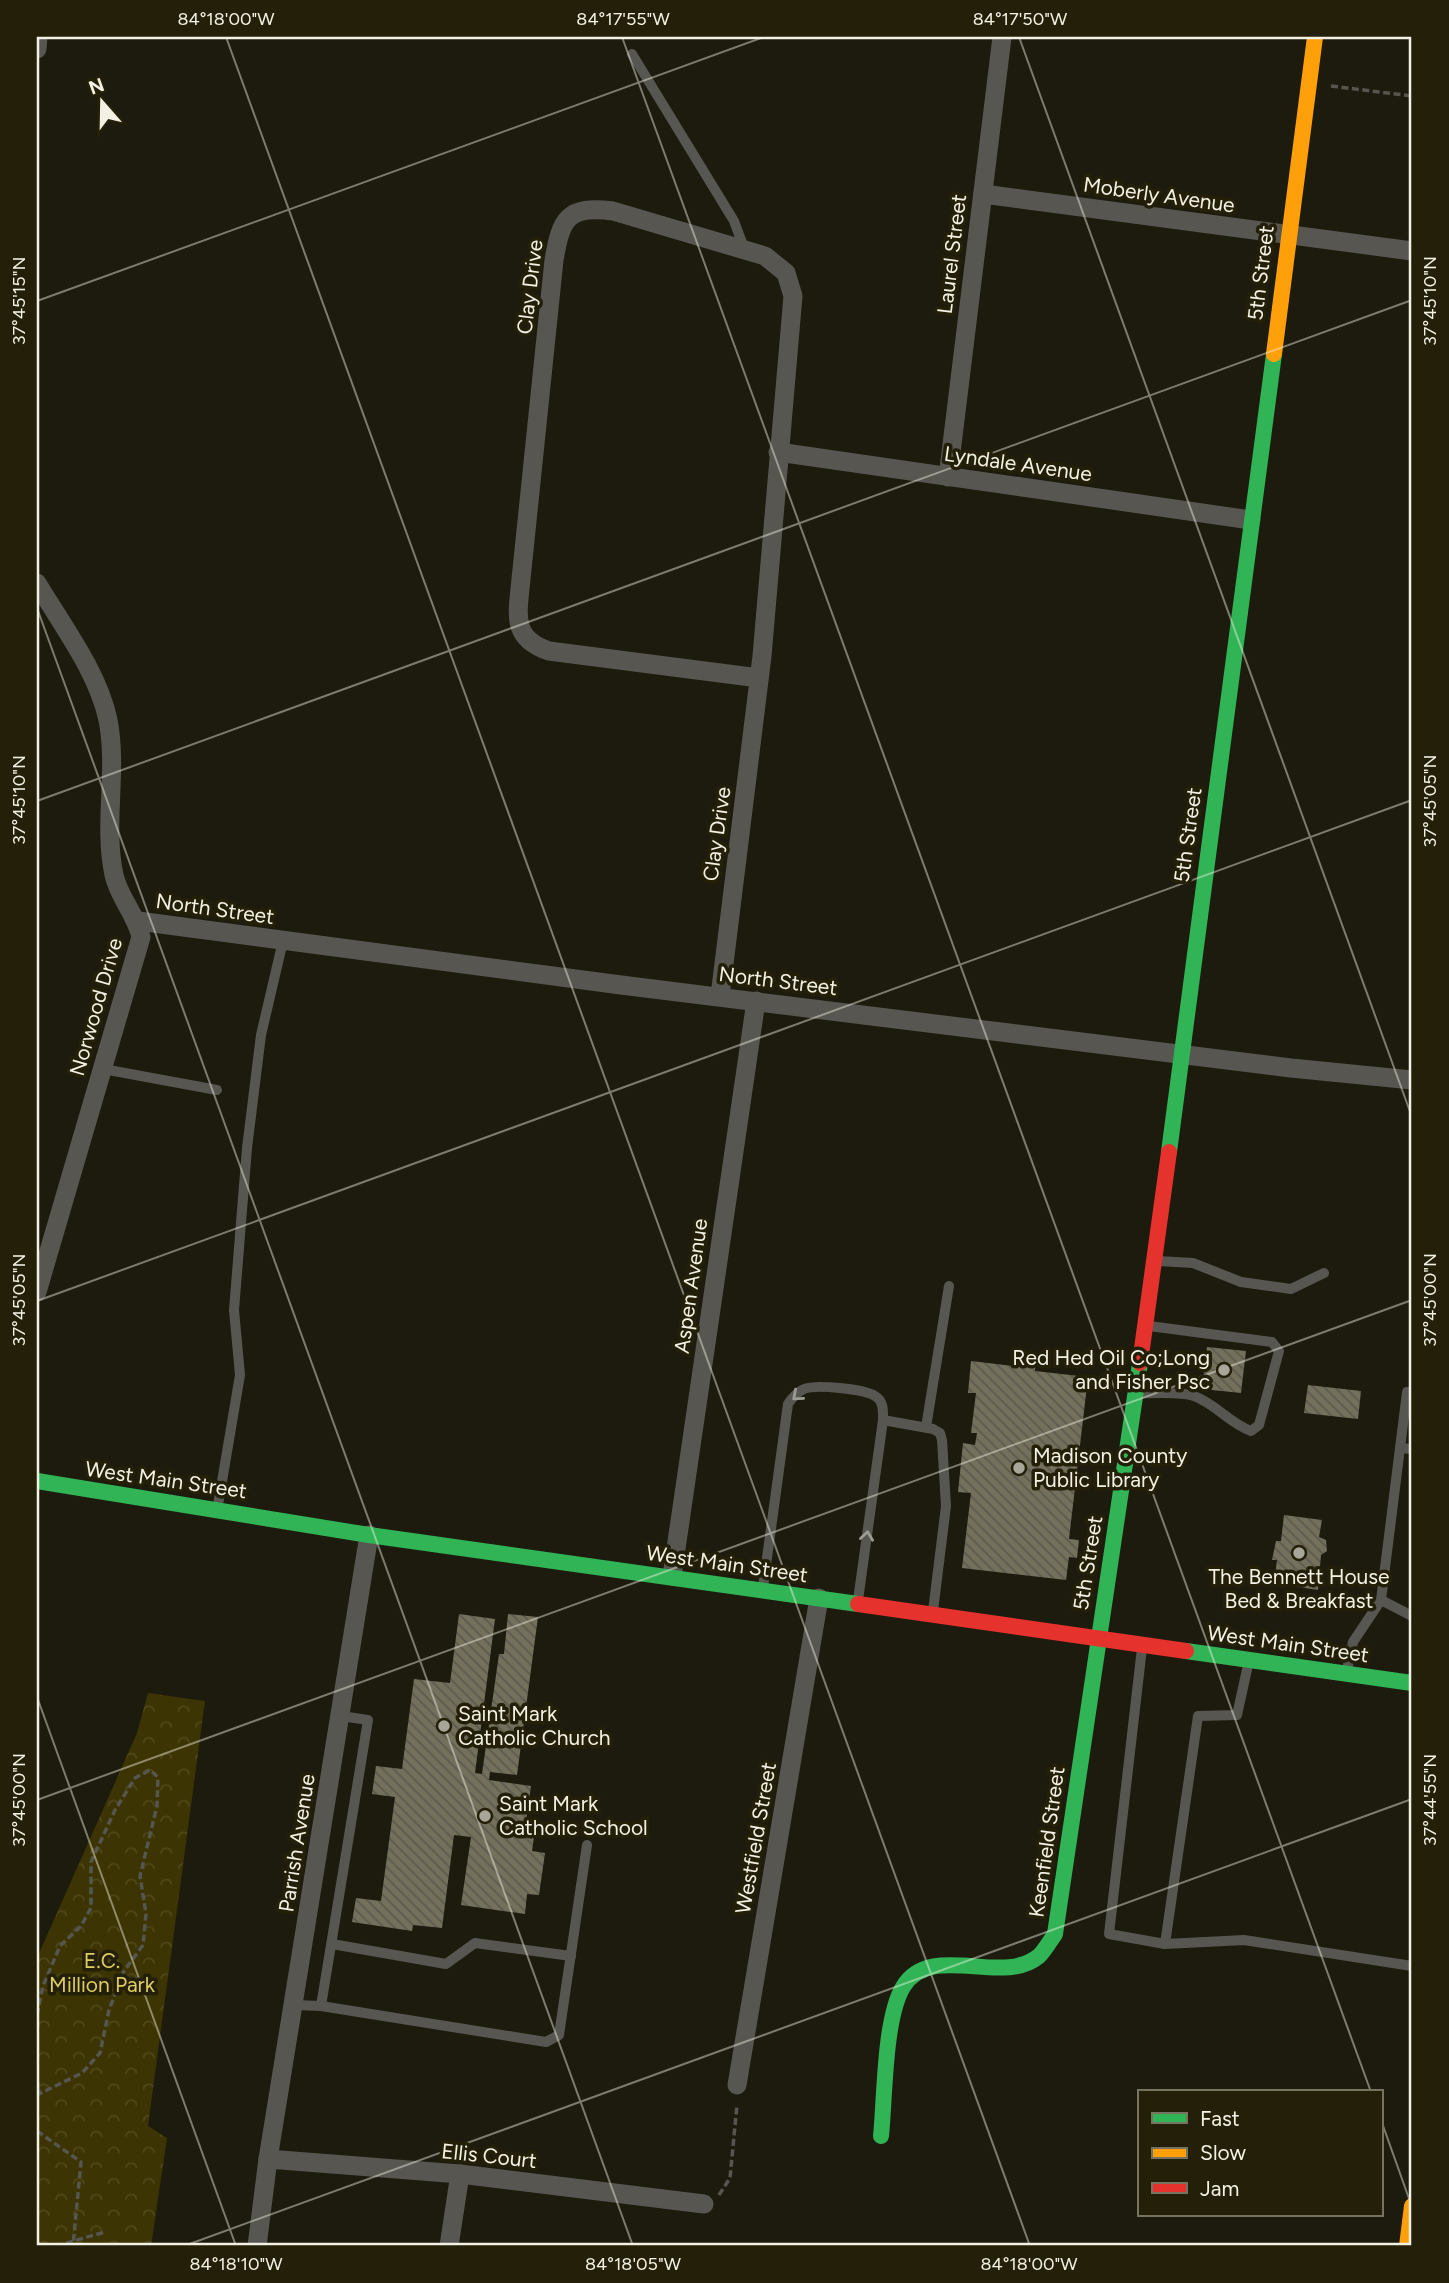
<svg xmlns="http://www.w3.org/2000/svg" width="1449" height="2283" font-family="Figtree,sans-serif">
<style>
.park{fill:url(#park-crowns)}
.building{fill:url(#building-back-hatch)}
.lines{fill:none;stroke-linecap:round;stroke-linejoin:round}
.path{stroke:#56554f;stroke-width:3.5;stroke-dasharray:7 3.5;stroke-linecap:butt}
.lane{stroke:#575650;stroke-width:10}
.street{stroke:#575650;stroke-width:19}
.fast{stroke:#30b455;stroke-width:16}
.slow{stroke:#ff9f0a;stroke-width:16}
.jam{stroke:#e5322d;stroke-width:16}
.oneway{stroke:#9d9c92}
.ticks{fill:none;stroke:#f3f1e3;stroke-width:2;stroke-opacity:0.45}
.poi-dot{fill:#a8a698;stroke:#231f08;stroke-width:2.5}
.labels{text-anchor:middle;stroke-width:7;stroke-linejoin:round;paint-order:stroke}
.street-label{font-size:21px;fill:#f3f1e3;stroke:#231f08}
.poi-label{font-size:21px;fill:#f3f1e3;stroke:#231f08;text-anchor:start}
.park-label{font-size:21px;fill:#decd63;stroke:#231f08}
.neatline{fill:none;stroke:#f3f1e3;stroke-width:2.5}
.ticks-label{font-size:18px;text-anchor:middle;fill:#f3f1e3}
</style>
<defs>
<pattern id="park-crowns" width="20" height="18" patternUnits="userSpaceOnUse" patternTransform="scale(1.75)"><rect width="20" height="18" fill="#3c3402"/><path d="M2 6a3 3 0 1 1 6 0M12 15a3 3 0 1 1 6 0" fill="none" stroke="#4f481a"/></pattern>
<pattern id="building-back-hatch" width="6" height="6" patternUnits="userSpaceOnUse" patternTransform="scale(1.75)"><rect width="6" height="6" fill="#73705c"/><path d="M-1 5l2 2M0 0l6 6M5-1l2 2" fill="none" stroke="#5c5a4f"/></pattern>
</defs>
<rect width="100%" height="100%" fill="#1d1b0e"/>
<path class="park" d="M148,1693L205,1701L148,2126L167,2138L151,2246H37V1958L137,1733Z"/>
<g class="building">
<path d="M1207,1347L1246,1351L1241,1393L1202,1389Z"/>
<path d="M1015,1355L1036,1357L1035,1371L1088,1377L1069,1539L1079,1540L1077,1558L1069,1557L1066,1580L962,1568L971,1493L958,1492L963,1443L975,1445L977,1433H971L976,1393H968L971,1361L1013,1366Z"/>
<path d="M1308,1385L1361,1391L1358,1419L1304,1413Z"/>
<path d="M1284,1515L1322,1520L1319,1537L1326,1540L1327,1551L1321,1555L1318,1590L1274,1583L1277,1560H1272L1276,1541H1281Z"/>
<path d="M459,1614L495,1619L475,1773L482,1774L499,1654H504L508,1614L538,1617L517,1775L490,1772L489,1780L531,1786L525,1829L535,1830L532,1851L545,1853L539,1895L527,1894L525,1914L461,1905L471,1837L454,1835L442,1928L413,1925L412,1931L352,1922L356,1898L381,1901L395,1797L372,1794L376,1766L402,1769L414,1679L450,1683Z"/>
</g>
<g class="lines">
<g class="path">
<path d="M1331,86L1412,96"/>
<path d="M37,2015L43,1986L60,1946L81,1926L91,1908V1862L115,1810L135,1778L150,1770L158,1777L157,1806L140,1876L146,1914L143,1945L124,1971L109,2010L100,2053L82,2073L37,2095"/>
<path d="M37,2079L39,2092"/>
<path d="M37,2131L81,2162L73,2246"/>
<path d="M719,2195L730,2178L737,2105"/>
<path d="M37,2242L41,2246"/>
<path d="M56,2246L105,2232"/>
</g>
<g class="lane">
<path d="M632,54L734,221L744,248"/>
<path d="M103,1069L217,1090"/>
<path d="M1158,1261L1193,1263L1241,1282L1291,1289L1324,1273"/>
<path d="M1139,1393C1155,1394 1179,1391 1194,1396C1216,1404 1229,1423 1251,1431L1259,1425L1279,1351L1272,1342L1149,1326"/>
<path d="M883,1420L933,1429L940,1433L942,1440L946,1506L933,1611"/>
<path d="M926,1427L949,1286"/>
<path d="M1400,1448L1412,1449"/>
<path d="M218,1505L240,1375L234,1310L247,1148L261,1035L283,941"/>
<path d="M763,1587L788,1404C792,1398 797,1392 804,1389C816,1384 864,1389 875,1396C884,1401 883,1411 883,1420L858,1600"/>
<path d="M1381,1600L1412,1616"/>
<path d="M1142,1648L1109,1934L1165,1944L1198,1716L1237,1715L1248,1665"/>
<path d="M1347,1670L1353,1642L1381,1600L1407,1392H1412"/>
<path d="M332,1944L446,1964L475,1943L571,1956"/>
<path d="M1165,1944L1244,1940L1412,1966"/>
<path d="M295,2005L321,2006L368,1720L341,1716"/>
<path d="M321,2006L546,2042L559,2035L587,1845"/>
</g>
<g class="street">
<path d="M37,49L38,37"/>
<path d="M983,194L1412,251"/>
<path d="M778,452L1251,520"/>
<path d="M948,477L1002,37"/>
<path d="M37,583C62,625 98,672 108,720C118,771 103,824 114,875C119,898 136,914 141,937L37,1292"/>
<path d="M138,921L621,985L1291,1068L1412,1080"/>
<path d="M720,996L762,656L793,296L786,273L765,256L613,211C567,205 561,219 554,260L521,579C518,613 510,638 549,651L759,678"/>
<path d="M672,1576L756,1001"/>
<path d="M737,2085L819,1598"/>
<path d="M268,2159L460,2174L704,2204"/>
<path d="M257,2246L268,2159L369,1535"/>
<path d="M449,2246L460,2174"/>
</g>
<g class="fast">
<path d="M1169,1152L1274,354"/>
<path d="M37,1481L369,1535L858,1604"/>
<path d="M1186,1651L1412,1683"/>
<path d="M881,2136C885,2098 884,2019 903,1987C931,1941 1002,1987 1039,1956C1045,1950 1050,1941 1055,1934L1140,1363"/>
</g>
<g class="slow">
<path d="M1274,354L1315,37"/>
<path d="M1407,2246L1412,2206"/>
</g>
<g class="jam">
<path d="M1140,1363L1169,1152"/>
<path d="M858,1604L1186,1651"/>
</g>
</g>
<defs><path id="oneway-chevron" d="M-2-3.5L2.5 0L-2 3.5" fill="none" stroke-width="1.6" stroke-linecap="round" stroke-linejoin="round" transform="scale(1.75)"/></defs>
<g class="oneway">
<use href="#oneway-chevron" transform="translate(797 1396) rotate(139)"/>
<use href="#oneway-chevron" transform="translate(867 1536) rotate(-82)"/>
</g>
<path class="ticks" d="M226,37L1030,2246M622,37L1371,2092M1019,37L1412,1117M37,301L764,37M37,608L633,2246M37,801L1412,300M37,1301L1412,800M37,1697L236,2246M37,1800L1412,1300M1381,2120L1412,2207M184,2246L1412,1799"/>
<g class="poi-dot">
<circle cx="1224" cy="1370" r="7"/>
<circle cx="1019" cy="1468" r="7"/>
<circle cx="1299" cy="1553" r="7"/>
<circle cx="444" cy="1726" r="7"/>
<circle cx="485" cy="1816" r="7"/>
</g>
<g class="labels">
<g class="street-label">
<text transform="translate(1159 195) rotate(8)" y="7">Moberly Avenue</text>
<text transform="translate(952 254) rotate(-83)" y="7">Laurel Street</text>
<text transform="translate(1261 273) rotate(-83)" y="7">5th Street</text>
<text transform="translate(530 287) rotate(-83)" y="7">Clay Drive</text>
<text transform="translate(1018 464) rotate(8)" y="7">Lyndale Avenue</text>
<text transform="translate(717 834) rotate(-82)" y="7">Clay Drive</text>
<text transform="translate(1188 835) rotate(-82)" y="7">5th Street</text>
<text transform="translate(215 909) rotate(8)" y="7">North Street</text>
<text transform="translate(778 981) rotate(7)" y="7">North Street</text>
<text transform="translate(96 1007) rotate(-74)" y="7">Norwood Drive</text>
<text transform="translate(691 1286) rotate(-82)" y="7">Aspen Avenue</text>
<text transform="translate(166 1480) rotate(8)" y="7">West Main Street</text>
<text transform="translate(1088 1563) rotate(-81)" y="7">5th Street</text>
<text transform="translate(727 1564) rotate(8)" y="7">West Main Street</text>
<text transform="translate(1288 1644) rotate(8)" y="7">West Main Street</text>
<text transform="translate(756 1838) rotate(-80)" y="7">Westfield Street</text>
<text transform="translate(1047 1842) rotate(-82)" y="7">Keenfield Street</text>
<text transform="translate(297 1843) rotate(-81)" y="7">Parrish Avenue</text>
<text transform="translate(489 2156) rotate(6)" y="7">Ellis Court</text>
</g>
<g class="poi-label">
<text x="1210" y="1365" text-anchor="end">Red Hed Oil Co;Long<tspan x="1210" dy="24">and Fisher Psc</tspan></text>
<text x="1033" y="1463">Madison County<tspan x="1033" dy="24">Public Library</tspan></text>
<text x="1299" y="1584" text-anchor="middle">The Bennett House<tspan x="1299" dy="24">Bed &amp; Breakfast</tspan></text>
<text x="458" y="1721">Saint Mark<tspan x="458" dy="24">Catholic Church</tspan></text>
<text x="499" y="1811">Saint Mark<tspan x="499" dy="24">Catholic School</tspan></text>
</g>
<g class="park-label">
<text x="102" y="1968">E.C.<tspan x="102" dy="24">Million Park</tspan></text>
</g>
</g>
<rect width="1449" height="2283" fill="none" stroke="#231f08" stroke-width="77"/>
<rect x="1138" y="2090" width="245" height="126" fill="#231f08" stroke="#767360" stroke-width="2"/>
<rect x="1152" y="2113" width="35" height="10" fill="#30b455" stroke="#767360" stroke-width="2"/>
<text x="1200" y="2126" font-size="21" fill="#f3f1e3">Fast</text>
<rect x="1152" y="2148" width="35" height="10" fill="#ff9f0a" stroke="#767360" stroke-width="2"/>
<text x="1200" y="2160" font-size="21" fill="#f3f1e3">Slow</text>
<rect x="1152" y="2183" width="35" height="10" fill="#e5322d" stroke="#767360" stroke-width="2"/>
<text x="1200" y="2196" font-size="21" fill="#f3f1e3">Jam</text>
<g transform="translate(102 102) rotate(340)" stroke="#231f08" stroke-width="5" paint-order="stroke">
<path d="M0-5L12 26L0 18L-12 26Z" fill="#f3f1e3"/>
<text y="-10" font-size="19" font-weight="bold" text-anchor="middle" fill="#f3f1e3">N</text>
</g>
<rect x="38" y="38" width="1372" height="2206" class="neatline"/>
<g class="ticks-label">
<text x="226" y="25">84°18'00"W</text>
<text x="623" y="25">84°17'55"W</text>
<text x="1020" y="25">84°17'50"W</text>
<text transform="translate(19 301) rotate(-90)" y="6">37°45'15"N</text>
<text transform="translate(1430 301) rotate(-90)" y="6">37°45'10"N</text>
<text transform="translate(19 800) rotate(-90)" y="6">37°45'10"N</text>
<text transform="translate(1430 801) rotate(-90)" y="6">37°45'05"N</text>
<text transform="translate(19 1300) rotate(-90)" y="6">37°45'05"N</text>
<text transform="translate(1430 1300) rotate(-90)" y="6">37°45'00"N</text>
<text transform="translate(19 1800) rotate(-90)" y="6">37°45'00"N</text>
<text transform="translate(1430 1800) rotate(-90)" y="6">37°44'55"N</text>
<text x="236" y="2270">84°18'10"W</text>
<text x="633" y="2270">84°18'05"W</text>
<text x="1029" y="2270">84°18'00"W</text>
</g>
</svg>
